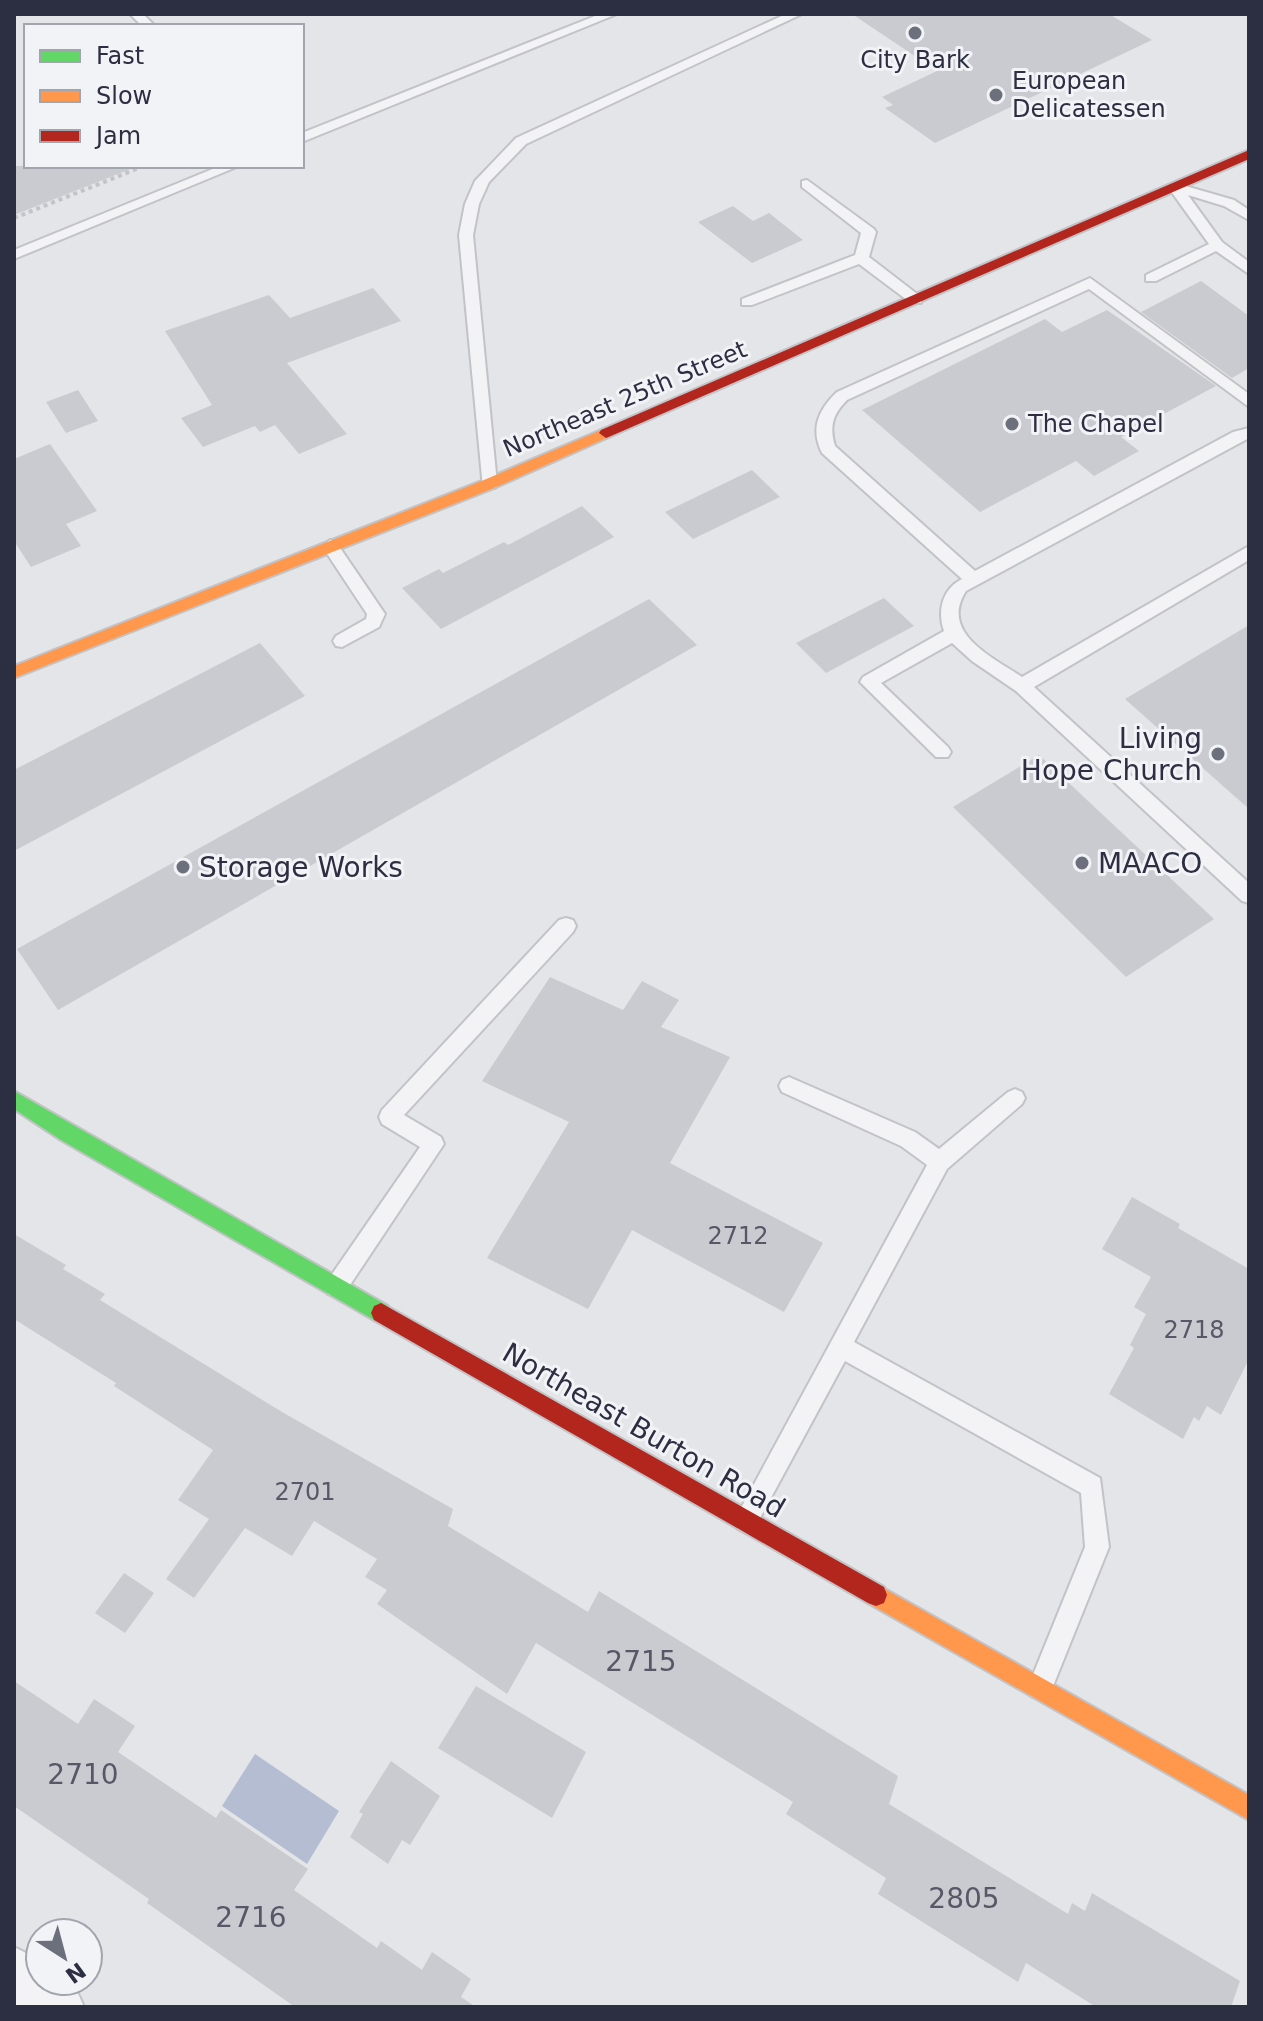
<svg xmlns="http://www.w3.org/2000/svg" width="1263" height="2021" font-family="'DejaVu Sans',sans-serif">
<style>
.water{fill:#b4bdd2}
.building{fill:#cacbd0}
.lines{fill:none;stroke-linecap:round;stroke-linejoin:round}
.lane-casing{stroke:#c2c3c7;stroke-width:4}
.street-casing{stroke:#c2c3c7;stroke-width:4}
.fast-casing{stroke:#c2c3c7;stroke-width:4}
.slow-casing{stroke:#c2c3c7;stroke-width:4}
.jam-casing{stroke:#c2c3c7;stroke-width:4}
.path{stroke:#c3c3c8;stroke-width:4;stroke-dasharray:4 4;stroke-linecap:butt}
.lane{fill:#f3f3f5;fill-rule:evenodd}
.street{fill:#f3f3f5;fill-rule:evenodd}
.fast{fill:#63d668;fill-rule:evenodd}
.slow{fill:#ff974d;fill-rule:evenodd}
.jam{fill:#b3261e;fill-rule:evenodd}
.poi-dot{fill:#6c6f7c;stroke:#f2f3f7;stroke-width:3}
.labels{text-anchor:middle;stroke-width:6;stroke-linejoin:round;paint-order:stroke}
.far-poi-label{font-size:24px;fill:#2c2f41;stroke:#f2f3f7;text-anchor:start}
.far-street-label{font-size:24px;fill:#2c2f41;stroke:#f2f3f7}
.number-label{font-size:24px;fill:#555866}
.poi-label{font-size:28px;fill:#2c2f41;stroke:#f2f3f7;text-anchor:start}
.street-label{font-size:28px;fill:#2c2f41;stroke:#f2f3f7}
.near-number-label{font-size:28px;fill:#555866}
</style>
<rect width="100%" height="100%" fill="#e4e5e9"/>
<path class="water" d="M255,1754L339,1811L307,1864L222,1806Z"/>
<g class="building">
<path d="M852,14H1109L1152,40L935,143L885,108L893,105L882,97L937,71Z"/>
<path d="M14,166H132L133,168L14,215Z"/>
<path d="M733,206L753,221L769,213L803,240L752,263L698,222Z"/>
<path d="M1201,281L1249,316V368L1232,378L1141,312Z"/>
<path d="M373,288L401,321L287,363L347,434L299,454L275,425L260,432L255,426L203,447L181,418L212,405L165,331L269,295L290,318Z"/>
<path d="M1107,310L1216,386L1121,437L1139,451L1094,476L1076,461L980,512L862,410L1045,319L1062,332Z"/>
<path d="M78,390L98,421L66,433L46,402Z"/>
<path d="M50,444L97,511L66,524L81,546L31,567L14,541V459Z"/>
<path d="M752,470L780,497L693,539L665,512Z"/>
<path d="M582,506L614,537L441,629L402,588L439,569L443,573L504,542L508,545Z"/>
<path d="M884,598L914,626L826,673L796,643Z"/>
<path d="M649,599L697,645L58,1010L17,949Z"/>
<path d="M1249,625V809L1125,699Z"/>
<path d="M260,643L305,696L14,851V770Z"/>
<path d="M1039,755L1214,919L1126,977L953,807Z"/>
<path d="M550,977L623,1010L642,981L679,1000L661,1027L730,1057L670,1163L823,1243L784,1312L632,1230L588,1309L487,1258L569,1122L482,1081Z"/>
<path d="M1132,1197L1180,1224L1178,1228L1249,1269V1359L1221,1415L1207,1406L1199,1421L1194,1417L1183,1439L1109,1394L1134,1348L1130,1345L1146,1314L1134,1307L1151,1277L1102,1249Z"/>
<path d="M14,1234L66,1265L63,1269L105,1294L100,1300L282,1412L453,1509L448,1526L588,1612L599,1591L898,1776L889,1804L1068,1914L1072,1903L1085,1911L1092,1893L1240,1981L1231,2007H1096L1026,1963L1018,1982L878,1894L886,1878L786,1814L793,1802L536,1643L507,1694L377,1604L387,1590L365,1577L377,1559L314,1521L292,1556L245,1528L194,1598L166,1579L209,1519L178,1500L213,1450L114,1386L116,1383L14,1319Z"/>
<path d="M124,1573L154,1593L125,1633L95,1613Z"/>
<path d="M14,1681L78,1724L94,1699L135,1726L118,1752L216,1818L221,1810L308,1869L294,1890L377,1948L381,1941L422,1970L432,1952L471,1979L461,1997L476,2007H295L147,1903L149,1899L14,1806Z"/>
<path d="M476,1686L586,1752L552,1818L438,1748Z"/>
<path d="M391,1761L440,1796L410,1845L402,1840L388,1864L350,1837L363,1814L359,1812Z"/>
</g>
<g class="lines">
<defs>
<g id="lane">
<path d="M130,14H143L155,26H142Z"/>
<path d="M600,14H617L302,142V133Z"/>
<path d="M786,14H802L526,144L489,182L479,204L473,235L497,484L495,488H483L459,235L465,204L475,181L516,138Z"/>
<path d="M220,166H239L14,259V250Z"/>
<path d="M807,180L874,229L876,232L869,257L921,297V303H911L859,264L752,305H742V299L855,255L861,233L802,187V181Z"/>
<path d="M1175,183L1234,200L1249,210V220L1224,206L1188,195L1222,242L1249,262V274L1216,251L1156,281H1146V275L1209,244L1168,187Z"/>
<path d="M1090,278L1249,394V407L1089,289L847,400C833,414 829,426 835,446L975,571L1233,432L1249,428V438L966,591C939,633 992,657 1022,677L1249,546V560L1034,687L1249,883V903L1242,901L1016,691L972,661L952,643L881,683L948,747L951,752L948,757H936L860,682L863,677L944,631C937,611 942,589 962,579L822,453C810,429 818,410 837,392Z"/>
<path d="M330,540L336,542L385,614L379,627L342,647L336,646L333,641L336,636L366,619L367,614L322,546Z"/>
<path d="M566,918L573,920L576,926L573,932L404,1115L441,1137L444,1144L344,1294L336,1297L328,1294L325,1287L328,1280L420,1147L382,1124L379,1117L382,1110L559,920Z"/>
<path d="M789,1077L915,1132L939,1149L1008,1092L1015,1089L1022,1092L1025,1098L1022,1104L947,1169L854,1342L1100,1478L1109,1547L1049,1696L1040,1699L1031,1696L1028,1687L1085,1547L1081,1493L845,1361L754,1529L746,1533L738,1529L734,1521L927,1165L901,1146L782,1092L779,1086L782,1080Z"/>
</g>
<path id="street" d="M14,1947L40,1960V1981C69,1981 73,1979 84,2007H14Z"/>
<path id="fast" d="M14,1091L388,1306L391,1313L388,1320L381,1323L374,1320L61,1140L14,1109Z"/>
<g id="slow">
<path d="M606,428L611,430V436L494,488L14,678V666L484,480Z"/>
<path d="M876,1584L1249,1795V1820L868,1603L865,1595L868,1587Z"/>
</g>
<g id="jam">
<path d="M1249,150V159L611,436L606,438L599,433L601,430Z"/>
<path d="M381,1303L884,1587L887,1595L884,1603L876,1606L868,1603L374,1320L371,1313L374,1306Z"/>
</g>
</defs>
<use href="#lane" class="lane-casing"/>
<use href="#street" class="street-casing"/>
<use href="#fast" class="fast-casing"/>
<use href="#slow" class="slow-casing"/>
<use href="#jam" class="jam-casing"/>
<path class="path" d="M14,218L144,166"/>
<use href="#lane" class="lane"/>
<use href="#street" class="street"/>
<use href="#fast" class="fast"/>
<use href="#slow" class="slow"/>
<use href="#jam" class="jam"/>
</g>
<g class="poi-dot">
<circle cx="915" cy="33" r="8"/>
<circle cx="996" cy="95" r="8"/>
<circle cx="1012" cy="424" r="8"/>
<circle cx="1218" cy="754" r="8"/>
<circle cx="1082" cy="863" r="8"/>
<circle cx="183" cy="867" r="8"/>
</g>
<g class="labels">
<g class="far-poi-label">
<text x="915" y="68" text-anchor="middle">City Bark</text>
<text x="1012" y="89">European<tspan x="1012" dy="28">Delicatessen</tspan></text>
<text x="1028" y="432">The Chapel</text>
</g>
<g class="far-street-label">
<text transform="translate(625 399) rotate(-23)" y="8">Northeast 25th Street</text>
</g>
<g class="number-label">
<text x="738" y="1244">2712</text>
<text x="1194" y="1338">2718</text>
<text x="305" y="1500">2701</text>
</g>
<g class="poi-label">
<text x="1202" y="748" text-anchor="end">Living<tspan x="1202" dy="32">Hope Church</tspan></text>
<text x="1098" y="873">MAACO</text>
<text x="199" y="877">Storage Works</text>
</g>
<g class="street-label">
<text transform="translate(644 1430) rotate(30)" y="10">Northeast Burton Road</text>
</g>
<g class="near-number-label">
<text x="641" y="1671">2715</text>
<text x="83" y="1784">2710</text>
<text x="964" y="1908">2805</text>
<text x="251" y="1927">2716</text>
</g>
</g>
<rect width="1263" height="2021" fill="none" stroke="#2c2f41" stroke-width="32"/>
<rect x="24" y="24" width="280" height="144" fill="#f2f3f7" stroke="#a3a5ae" stroke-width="2"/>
<rect x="40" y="50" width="40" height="12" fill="#63d668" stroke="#a3a5ae" stroke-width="2"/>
<text x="96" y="64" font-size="24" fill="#2c2f41">Fast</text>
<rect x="40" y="90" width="40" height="12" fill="#ff974d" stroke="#a3a5ae" stroke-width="2"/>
<text x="96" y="104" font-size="24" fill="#2c2f41">Slow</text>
<rect x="40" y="130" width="40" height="12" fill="#b3261e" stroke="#a3a5ae" stroke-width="2"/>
<text x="96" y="144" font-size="24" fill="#2c2f41">Jam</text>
<g transform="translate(64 1957) rotate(144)"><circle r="38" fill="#f2f3f7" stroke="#a3a5ae" stroke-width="2"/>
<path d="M0-6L14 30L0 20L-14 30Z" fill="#6c6f7c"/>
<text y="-12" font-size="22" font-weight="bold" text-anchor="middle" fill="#2c2f41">N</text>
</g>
</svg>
